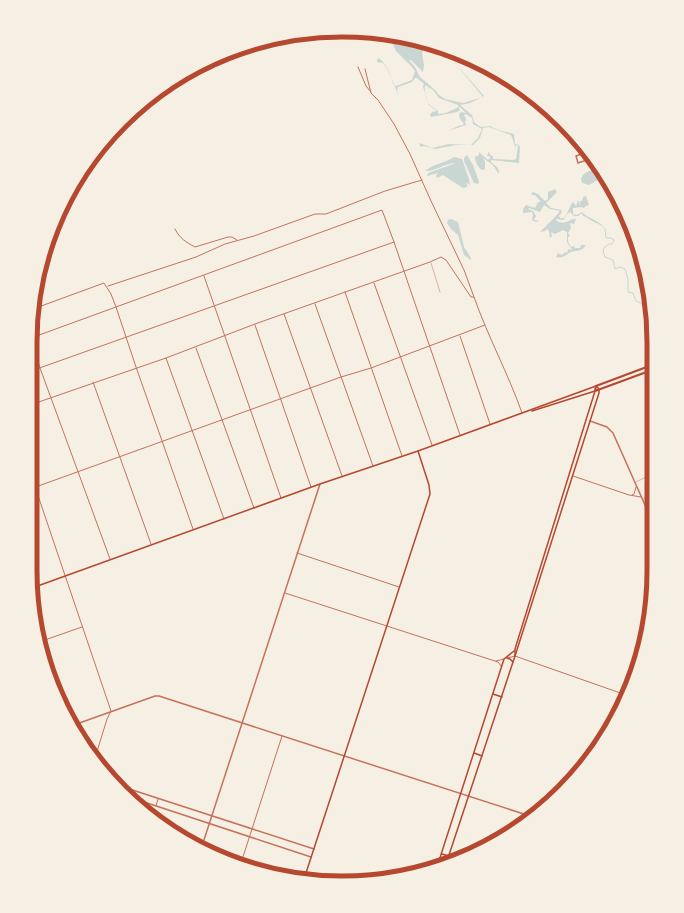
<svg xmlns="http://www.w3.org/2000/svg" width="684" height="913" font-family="Mulish,sans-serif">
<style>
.water{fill:#c9d6d2;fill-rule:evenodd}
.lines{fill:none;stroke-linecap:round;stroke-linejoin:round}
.stream{stroke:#c9d6d2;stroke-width:1}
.service{stroke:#c5725c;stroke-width:0.5}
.minor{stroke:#c5725c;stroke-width:1}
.tertiary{stroke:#c5725c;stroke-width:1.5}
.secondary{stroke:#b5482f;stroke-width:1.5}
.primary{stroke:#b5482f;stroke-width:2}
.rim{fill:none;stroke:#b5482f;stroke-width:5}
</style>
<rect width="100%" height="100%" fill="#f6efe4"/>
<g class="water">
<path d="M388,34L426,43L422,53L424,65L423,72L411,60H409L415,67L420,77L435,90L439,95L445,99L463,103L483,97L442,47H444L457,65L484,96L470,103L460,105L472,115L474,122L479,126L482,127L490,126L498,130L514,134L515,144L519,145L520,148L519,163L491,160V162L498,168L499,173H498L493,165L483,158L485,162V169L482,170C478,168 475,161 475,157L479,155V152L488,160L491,157L487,156L489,151L490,155L493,156V159L513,160L516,159L518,146L516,145L515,149V146L511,135L489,127L483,128L480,138L473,145H456L435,149L424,146L421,147L419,144L420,143L432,148L449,144L471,145L478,138L482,129L473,124L472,118L466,114L464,115L466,119L465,122L466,125L448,131L458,126L463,125L464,124L460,119L459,114L461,112L466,113L460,107L459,108L460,110L457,112L431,117L430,115L432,112L437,111L429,105L423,87L424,84L417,78H415L412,82L398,87L397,91L399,97C394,85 391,73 383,63L377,62V60L379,58C386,64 392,75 393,84L396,86L412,80L415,71L411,66L396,51ZM425,85L433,90L439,98L458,105L459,107L446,113L438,114V111C436,109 432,107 430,105C426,101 424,90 425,85Z"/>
<path d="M467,155L473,165L479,182L478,184L474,183L464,161V158Z"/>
<path d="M454,157L462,159L469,179L470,186L467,182V187L463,188L443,175L437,178L436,176L438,173L427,176L428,173L456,163C447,162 435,172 425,171C433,164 445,163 454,157Z"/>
<path d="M593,170L597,171L599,173L600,179L589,185L582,183L581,179C583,173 588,171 593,170Z"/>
<path d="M555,189L557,192L546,203L551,208L561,210L562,212L559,216L560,218H563L564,219L572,203L573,202L576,206L578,200L580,205V201H582L583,197L586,196L589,205L586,206L584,208L581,207L573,208V214L577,215L582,212C588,219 602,221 606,230C602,224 597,224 592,221C588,219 588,217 583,216L582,213L578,216H574L570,212L567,214L564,220L556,219V220C561,225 567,222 573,219H576L574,224L570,223L571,228L568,233L570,236L568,237V241L571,247L574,246L575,248H580L581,245H586C582,252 577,250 571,252C565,255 563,259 556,257L558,253L562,255L565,252L567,253L568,249L572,250L567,242V232L563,230L555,234L551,232L552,236L550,238L549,231L547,229L545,231L540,232L556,216L560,211L550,209L544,205L540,212L529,208L528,209L533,211L536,216L534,220L539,221L536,222L532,220L533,215L532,212L523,213V209L526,205L535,208L538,202H541L535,195H531L533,192L538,194L545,201L548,199V192Z"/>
<path d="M451,219L458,222L464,247L471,258V260L464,255L458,235L451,229L447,223L448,220Z"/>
</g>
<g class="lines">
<path class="stream" d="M605,229L606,238H611L614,240L612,244H609L604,248L603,251L605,257L613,260L615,269L620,267L625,269L628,279V292L633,293L636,301L641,303L643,306L651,312"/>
<g class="service">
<path d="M431,263L440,292"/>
<path d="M636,482L652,474"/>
<path d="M643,499L653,495"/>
</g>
<g class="minor">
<path d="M358,67L366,86L371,92"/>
<path d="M365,69L371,93L378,100L394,124L410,154L431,201L464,270L474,297"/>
<path d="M617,199L627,225L628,227H631"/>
<path d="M175,229C180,239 186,242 195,247L228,237H232L237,240"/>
<path d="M204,276L281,498"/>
<path d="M374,283L432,445"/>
<path d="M108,286L196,257L225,244L254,236L315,214H326L385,191L422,180"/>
<path d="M345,292L402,456"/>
<path d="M315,304L373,466"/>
<path d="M33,309L104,283L111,294L116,307L136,367L193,529"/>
<path d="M284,314L342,476"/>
<path d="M255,325L311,487"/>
<path d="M460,336L490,424"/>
<path d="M31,338L382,210L394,242L460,435"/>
<path d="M31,338L40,368L110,559"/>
<path d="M196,348L254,508"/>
<path d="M166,358L224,519"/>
<path d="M31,371L394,242"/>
<path d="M93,382L151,544"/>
<path d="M30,405L166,358L255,324L430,262L441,257L446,260L471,297H474C488,337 508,373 522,413"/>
<path d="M30,472L111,711L107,719L95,758"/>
<path d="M573,476L629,495L641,497"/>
<path d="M30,489L341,377L371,368L485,325"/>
<path d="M632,495L634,494L636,487"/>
<path d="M297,553L399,587"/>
<path d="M285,593L498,662L501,666"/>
<path d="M39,642L82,627"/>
<path d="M507,658L515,656L626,695"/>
<path d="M496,661L504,659"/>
<path d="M156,806L158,799"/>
<path d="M241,863L282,736"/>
</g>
<g class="tertiary">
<path d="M589,151L576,156L578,163L593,158"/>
<path d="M590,421L607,427L613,433L653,523"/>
<path d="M71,726L155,696H159L533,817"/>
<path d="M117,785L314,849"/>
<path d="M129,797L311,857"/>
<path d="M201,849L320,484"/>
</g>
<g class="secondary">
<path d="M532,411L595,391"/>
<path d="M32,588L320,484L418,451L596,386L599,389V393L515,656L446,864"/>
<path d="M515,656V649L595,391"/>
<path d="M507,658L510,659L513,662"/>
<path d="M493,694L502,697"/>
<path d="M474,753L482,756"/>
<path d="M442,854L449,856"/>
<path d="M437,867L504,659L514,651"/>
<path d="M304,879L430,494L429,485L418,451"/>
</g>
<path class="primary" d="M652,365L596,386L595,391L652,370"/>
</g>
<path d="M0 0H684V913H0ZM342 37H342A305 305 0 0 1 647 342V571A305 305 0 0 1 342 876H342A305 305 0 0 1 37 571V342A305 305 0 0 1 342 37Z" fill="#f6efe4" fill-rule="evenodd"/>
<path class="rim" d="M342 37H342A305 305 0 0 1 647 342V571A305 305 0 0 1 342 876H342A305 305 0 0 1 37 571V342A305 305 0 0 1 342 37Z"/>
</svg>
